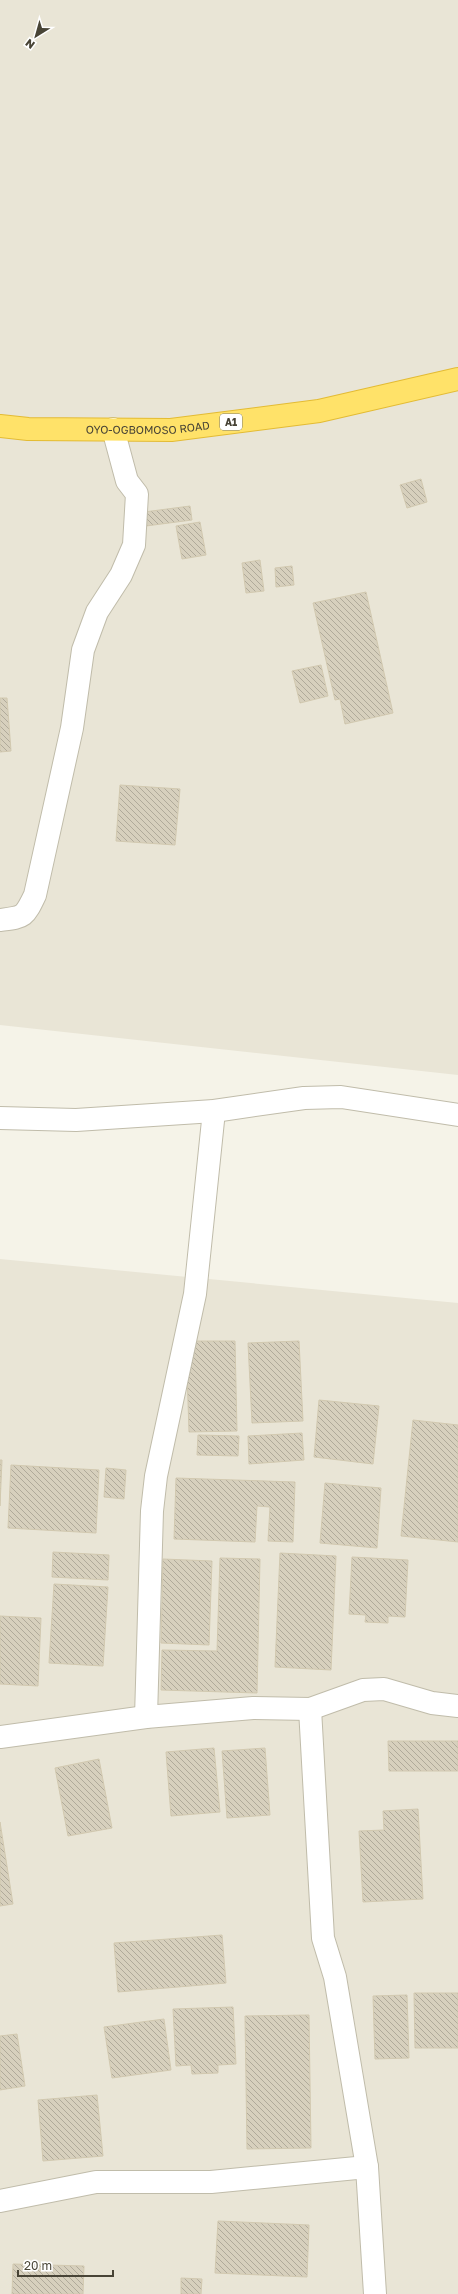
<svg xmlns="http://www.w3.org/2000/svg" width="458" height="2294" font-family="'Golos Text',sans-serif">
<style>
.residential{fill:#e9e5d6}
.building{fill:url(#building-back-hatch);stroke:#d2c9b0}
.lines{fill:none;stroke-linecap:round;stroke-linejoin:round}
.minor-casing{stroke:#c0bcaa;stroke-width:24}
.highway-casing{stroke:#e3bb34;stroke-width:24}
.minor{stroke:#fff;stroke-width:22}
.highway{stroke:#ffe269;stroke-width:22}
.labels{text-anchor:middle;stroke-width:4;stroke-linejoin:round;paint-order:stroke}
.shield{fill:#fff;stroke:#7f7c72;stroke-width:1}
.shield-label{font-size:10px;font-weight:bold;fill:#484436}
.street-label{font-size:11px;fill:#484436;stroke:#fff}
</style>
<defs>
<pattern id="building-back-hatch" width="6" height="6" patternUnits="userSpaceOnUse"><rect width="6" height="6" fill="#d7d0bd"/><path d="M-1 5l2 2M0 0l6 6M5-1l2 2" fill="none" stroke="#b0aa9a"/></pattern>
</defs>
<rect width="100%" height="100%" fill="#f5f3e8"/>
<g class="residential">
<path d="M0,0H458V1075L0,1025Z"/>
<path d="M0,1259L458,1303V2294H0Z"/>
</g>
<g class="building">
<path d="M421,479L427,502L407,508L400,485Z"/>
<path d="M190,506L192,520L146,526L144,512Z"/>
<path d="M200,522L206,555L182,559L176,526Z"/>
<path d="M260,560L264,591L246,593L242,563Z"/>
<path d="M292,566L294,585L276,587L275,568Z"/>
<path d="M366,592L393,713L345,724L340,699L335,700L313,603Z"/>
<path d="M321,665L328,696L300,703L292,671Z"/>
<path d="M0,698H7L11,751L0,752Z"/>
<path d="M120,785L180,789L175,845L116,841Z"/>
<path d="M186,1341H235L237,1431L189,1432Z"/>
<path d="M299,1341L303,1421L252,1423L248,1343Z"/>
<path d="M319,1400L379,1406L373,1464L314,1457Z"/>
<path d="M413,1420L458,1425V1542L401,1536Z"/>
<path d="M302,1433L304,1460L249,1464L248,1436Z"/>
<path d="M198,1435L239,1436L238,1456L197,1455Z"/>
<path d="M0,1460H2L0,1506Z"/>
<path d="M11,1465L99,1470L96,1533L8,1528Z"/>
<path d="M106,1468L126,1470L124,1499L104,1497Z"/>
<path d="M176,1478L295,1482L293,1542L268,1541L270,1507L257,1506L255,1542L174,1539Z"/>
<path d="M325,1483L381,1488L377,1548L320,1543Z"/>
<path d="M53,1552L109,1555L108,1580L52,1577Z"/>
<path d="M280,1553L336,1556L331,1670L275,1667Z"/>
<path d="M352,1557L408,1560L405,1617L388,1616V1623L365,1622L366,1615L349,1614Z"/>
<path d="M220,1558L260,1559L257,1693L161,1690L162,1650L217,1651Z"/>
<path d="M163,1559L212,1561L209,1645L161,1643Z"/>
<path d="M54,1584L108,1587L103,1666L49,1663Z"/>
<path d="M0,1616L41,1618L38,1686L0,1684Z"/>
<path d="M388,1741H458V1771H389Z"/>
<path d="M214,1748L220,1812L171,1816L166,1752Z"/>
<path d="M265,1748L270,1815L227,1818L222,1751Z"/>
<path d="M99,1759L112,1828L68,1836L55,1768Z"/>
<path d="M418,1809L423,1899L363,1902L359,1831L384,1830L383,1811Z"/>
<path d="M0,1822L13,1904L0,1906Z"/>
<path d="M222,1935L226,1983L118,1992L114,1943Z"/>
<path d="M414,1993H458V2048H415Z"/>
<path d="M407,1995L409,2058L375,2059L373,1996Z"/>
<path d="M233,2007L236,2064L218,2065V2073L192,2074L191,2065L176,2066L173,2009Z"/>
<path d="M309,2015L311,2148L247,2149L245,2016Z"/>
<path d="M164,2019L171,2070L112,2078L104,2027Z"/>
<path d="M17,2034L25,2086L0,2090V2036Z"/>
<path d="M97,2095L103,2156L43,2161L38,2100Z"/>
<path d="M218,2221L309,2225L307,2277L215,2273Z"/>
<path d="M13,2264L84,2266L83,2294H12Z"/>
<path d="M181,2278L202,2279L201,2294H181Z"/>
</g>
<g class="lines">
<defs>
<g id="minor">
<path d="M0,920C24,917 24,918 35,895L72,728L83,650L97,612L121,575L134,545L137,494L127,481L113,429"/>
<path d="M0,1118L76,1120L214,1111L304,1098L341,1097L458,1115"/>
<path d="M310,1709L323,1938L335,1977L367,2167L375,2294"/>
<path d="M146,1717L152,1511L156,1476L195,1294L214,1111"/>
<path d="M0,1737L146,1717L253,1708L310,1709L363,1690L384,1689L432,1703L458,1706"/>
<path d="M0,2201L96,2182H211L367,2167"/>
</g>
<g id="highway">
<path id="s1" d="M0,426L28,429L171,430L319,411L458,379"/>
</g>
</defs>
<use href="#minor" class="minor-casing"/>
<use href="#highway" class="highway-casing"/>
<use href="#minor" class="minor"/>
<use href="#highway" class="highway"/>
</g>
<g class="labels">
<rect class="shield" x="220" y="414" width="22" height="16" rx="3"/>
<g class="shield-label">
<text x="231" y="426">A1</text>
</g>
<g class="street-label">
<text dy="4" stroke="none"><textPath href="#s1" startOffset="148">OYO-OGBOMOSO ROAD</textPath></text>
</g>
</g>
<g transform="translate(36 36) rotate(217)" stroke="#ffffff" stroke-width="3" paint-order="stroke">
<path d="M0-3L7 15L0 10L-7 15Z" fill="#484436"/>
<text y="-6" font-size="11" font-weight="bold" text-anchor="middle" fill="#484436">N</text>
</g>
<path d="M18 2270v6h95v-6" fill="none" stroke="#484436" stroke-width="2"/>
<text x="24" y="2270" font-size="12" fill="#484436" stroke="#ffffff" stroke-width="3" paint-order="stroke">20 m</text>
</svg>
